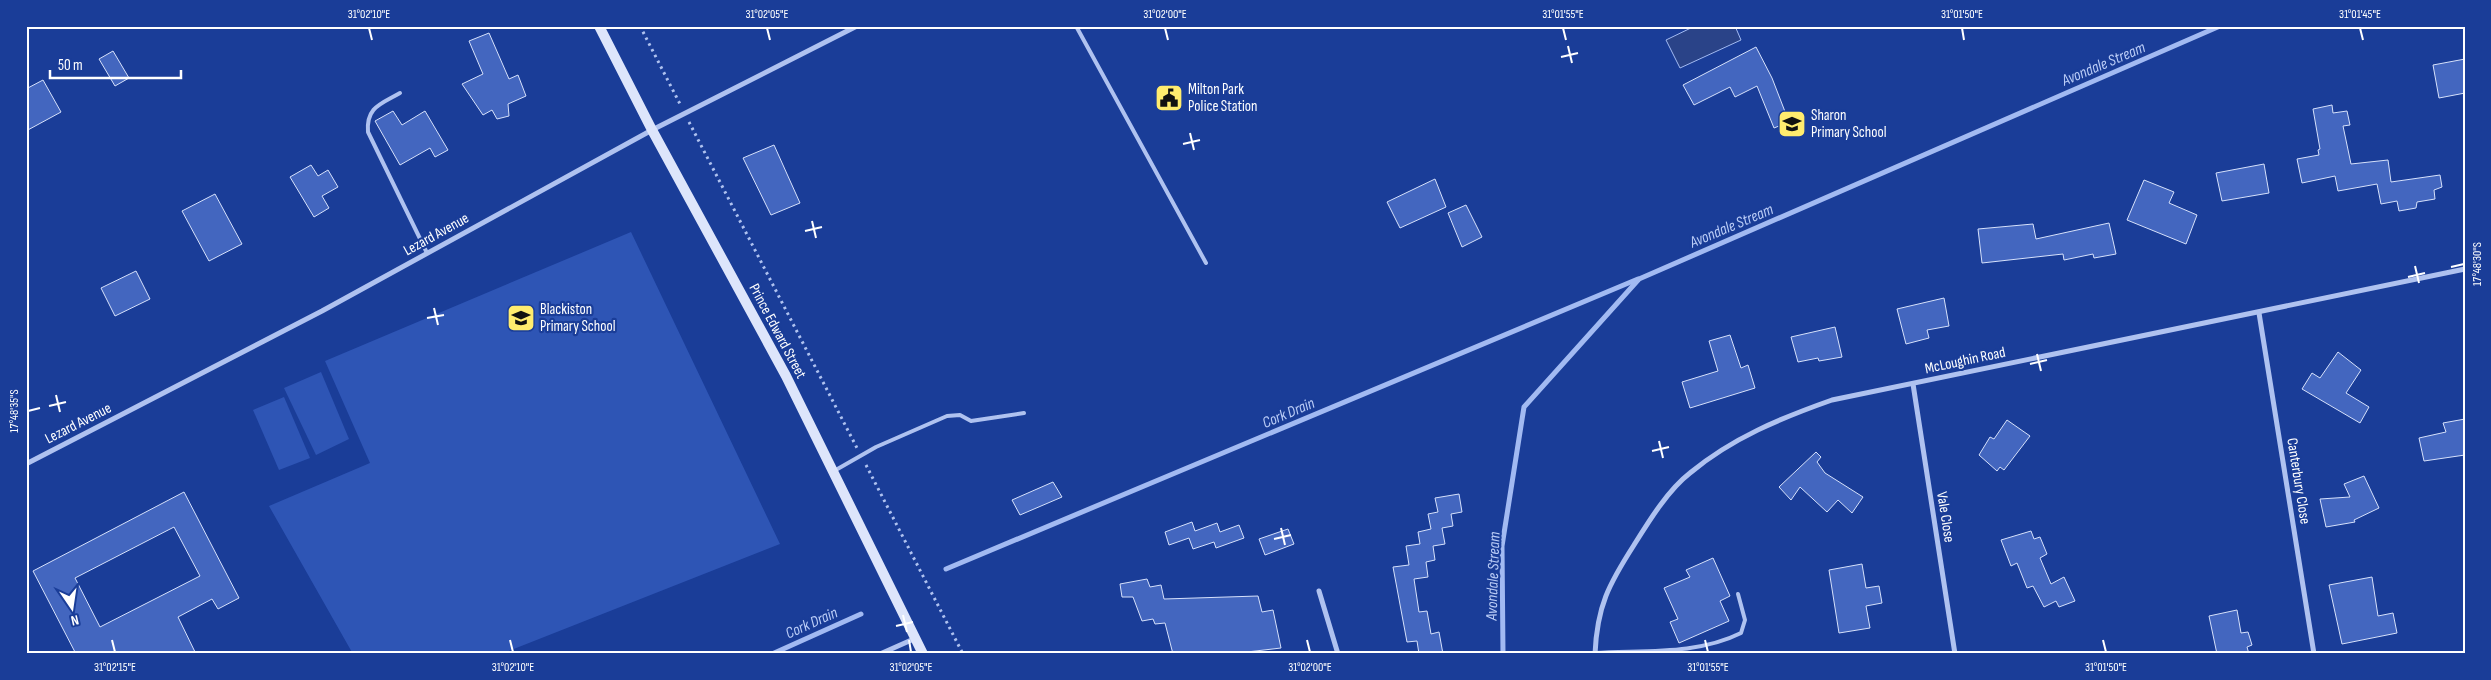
<svg xmlns="http://www.w3.org/2000/svg" width="2491" height="680" font-family="'Sofia Sans Condensed',sans-serif">
<style>
.green{fill:#2e55b5}
.water{fill:#2a4388;stroke:#a2baf2}
.lines{fill:none;stroke-linecap:round;stroke-linejoin:round}
.stream{stroke:#a2baf2;stroke-width:5}
.building{fill:#4366bf;stroke:#d6e1fb;fill-rule:evenodd}
.path{stroke:#afc2f0;stroke-width:3;stroke-dasharray:2.5 4;stroke-linecap:butt}
.service{stroke:#afc2f0;stroke-width:4}
.minor{stroke:#afc2f0;stroke-width:5}
.secondary{stroke:#dde5fb;stroke-width:10}
.ticks{fill:none;stroke:#fff;stroke-width:2}
.labels{text-anchor:middle;stroke-width:4.5;stroke-linejoin:round;paint-order:stroke}
.poi-label{font-size:15px;fill:#fff;stroke:#1a3d98;text-anchor:start}
.street-label{font-size:15px;fill:#fff;stroke:#1a3d98}
.water-label{font-size:16px;font-style:italic;fill:#bbcdf7;stroke:#1a3d98}
.neatline{fill:none;stroke:#fff;stroke-width:2}
.ticks-label{font-size:12px;text-anchor:middle;fill:#fff}
</style>
<rect width="100%" height="100%" fill="#1a3d98"/>
<g class="green">
<path d="M631,232L780,544L501,654H353L269,506L370,463L325,361Z"/>
<path d="M321,372L349,439L316,455L284,388Z"/>
<path d="M284,397L310,458L279,470L253,410Z"/>
</g>
<path class="water" d="M1695,26H1735L1741,40L1680,68L1666,40Z"/>
<g class="lines">
<g class="stream">
<path d="M946,569L1638,279"/>
<path d="M772,654L861,614"/>
<path d="M1503,654L1502,546L1524,407L1639,279L2220,26"/>
</g>
</g>
<g class="building">
<path d="M489,33L509,79L518,75L526,96L508,104L509,116L497,119L492,110L483,115L462,84L483,74L469,41Z"/>
<path d="M1756,47L1772,78L1789,122L1774,128L1757,86L1735,97L1730,87L1694,105L1683,85Z"/>
<path d="M113,51L129,78L115,86L99,59Z"/>
<path d="M2465,59V93L2439,98L2433,65Z"/>
<path d="M43,80L61,112L26,131V89Z"/>
<path d="M2332,105L2333,113L2347,111L2350,125L2343,126L2351,164L2388,160L2391,182L2440,175L2442,187L2434,190L2435,199L2417,202L2416,208L2399,211L2397,201L2381,204L2377,184L2338,191L2335,176L2302,183L2297,159L2319,155L2318,150L2320,149L2313,109Z"/>
<path d="M393,111L402,125L425,111L448,150L435,157L430,148L400,165L375,121Z"/>
<path d="M774,145L800,203L771,215L743,158Z"/>
<path d="M2264,164L2269,193L2222,201L2216,173Z"/>
<path d="M311,165L318,176L328,170L338,187L322,196L329,208L314,217L290,177Z"/>
<path d="M1435,179L1446,207L1400,228L1387,202Z"/>
<path d="M2144,180L2174,192L2169,203L2197,215L2186,244L2127,220Z"/>
<path d="M215,194L242,244L209,261L182,211Z"/>
<path d="M1466,205L1482,237L1462,247L1448,213Z"/>
<path d="M2109,223L2116,254L2094,258L2093,254L2064,260L2063,254L1982,263L1978,229L2033,224L2036,239Z"/>
<path d="M136,271L150,299L115,316L101,288Z"/>
<path d="M1944,298L1949,326L1927,330L1929,338L1906,344L1897,309Z"/>
<path d="M1835,327L1842,357L1819,361L1818,358L1798,362L1791,337Z"/>
<path d="M1730,335L1741,368L1748,365L1755,388L1690,408L1682,382L1718,371L1709,341Z"/>
<path d="M2338,352L2361,370L2346,393L2369,407L2360,423L2302,389L2312,373L2320,378Z"/>
<path d="M2465,419V455L2424,461L2419,438L2446,432L2443,423Z"/>
<path d="M2007,420L2030,436L2004,470L2000,467L1997,471L1979,455L1990,437L1994,439Z"/>
<path d="M1816,452L1821,457L1817,462L1825,473L1863,497L1852,513L1838,500L1827,512L1800,487L1791,500L1779,487Z"/>
<path d="M2364,476L2379,508L2354,520L2355,522L2326,527L2320,499L2350,497L2344,484Z"/>
<path d="M1053,482L1062,497L1020,515L1012,500Z"/>
<path d="M184,492L239,598L218,609L212,599L178,617L196,654H76L33,571ZM174,527L200,576L100,627L75,578Z"/>
<path d="M1459,494L1462,512L1451,514L1453,526L1442,528L1445,544L1433,546L1435,560L1426,562L1428,577L1414,579L1419,612L1427,611L1431,634L1439,632L1443,654H1419L1417,641L1407,642L1393,567L1409,565L1406,546L1420,544L1418,532L1431,529L1428,514L1438,512L1435,498Z"/>
<path d="M1192,522L1195,531L1217,523L1220,532L1239,525L1244,538L1216,548L1214,542L1193,549L1189,538L1169,545L1165,532Z"/>
<path d="M1288,529L1294,544L1265,555L1259,539Z"/>
<path d="M2031,531L2034,539L2040,537L2047,554L2040,558L2051,584L2064,577L2075,601L2059,607L2056,601L2044,607L2033,586L2027,588L2017,563L2011,566L2001,540Z"/>
<path d="M1713,558L1730,596L1720,601L1729,621L1679,643L1670,622L1678,619L1664,588L1690,577L1686,570Z"/>
<path d="M1862,564L1866,588L1879,586L1882,603L1866,606L1870,628L1839,633L1829,570Z"/>
<path d="M2372,577L2378,616L2393,613L2397,633L2342,644L2329,585Z"/>
<path d="M1147,579L1150,587L1161,585L1164,599L1258,596L1262,612L1273,610L1281,648L1230,654H1173L1165,623L1155,624L1153,619L1142,621L1133,597H1122L1120,584Z"/>
<path d="M2237,610L2241,633L2248,632L2252,645L2247,647L2249,654H2217L2209,616Z"/>
</g>
<g class="lines">
<g class="path">
<path d="M640,26L681,106"/>
<path d="M689,122L857,448"/>
<path d="M866,465L963,654"/>
</g>
<g class="service">
<path d="M1076,26L1206,263"/>
<path d="M400,93C381,104 366,107 368,132L427,253"/>
<path d="M834,471L876,447L947,416L960,415L971,421L1024,413"/>
<path d="M1595,653C1644,650 1697,655 1741,633L1745,620L1738,594"/>
</g>
<g class="minor">
<path d="M2259,313L2314,654"/>
<path d="M1913,384L1955,654"/>
<path d="M26,464L322,311L652,130L857,26"/>
<path d="M1319,591L1338,654"/>
<path d="M880,654L916,638"/>
<path d="M1595,654C1597,606 1609,584 1634,545C1649,521 1668,490 1690,473C1732,438 1781,418 1832,400L2465,269"/>
</g>
<path class="secondary" d="M599,26L652,130L786,376L923,654"/>
</g>
<path class="ticks" d="M369,28L372,40M767,28L770,40M1165,28L1168,40M1563,28L1566,40M1962,28L1964,40M2360,28L2363,40M1568,46L1572,63M1561,57L1578,53M1190,133L1194,150M1183,144L1200,140M812,221L816,238M805,231L822,227M2415,266L2419,283M2451,267L2464,264M2408,277L2425,273M434,308L438,325M427,318L444,315M2037,354L2041,371M2030,364L2047,360M56,395L60,412M49,406L66,402M28,411L40,408M1659,441L1663,458M1652,451L1669,447M1281,528L1285,545M1274,539L1291,535M903,615L907,632M896,626L913,622M112,640L115,652M510,640L513,652M909,640L911,652M1307,640L1310,652M1705,640L1708,652M2103,640L2106,652"/>
<defs>
<symbol id="civic-square" viewBox="-11 -11 22 22"><rect x="-9" y="-9" width="18" height="18" rx="4" fill="#ffec6e" stroke="#1a3d98"/><path d="M-.6-6.5H3V-4.5H.6V-3L4-1V1h2V6H-6V1h2V-1L-.6-3ZM-1.2 2.5V6h2.4V2.5Z" fill="#111"/></symbol>
<symbol id="school-square" viewBox="-11 -11 22 22"><rect x="-9" y="-9" width="18" height="18" rx="4" fill="#ffec6e" stroke="#1a3d98"/><path d="M0-5L7-2L0 1L-7-2ZM-4 1L0 2.5L4 1V4Q0 6-4 4Z" fill="#111"/></symbol>
</defs>
<g fill-rule="evenodd">
<use href="#civic-square" x="1153" y="82" width="32" height="32"/>
<use href="#school-square" x="1776" y="108" width="32" height="32"/>
<use href="#school-square" x="505" y="302" width="32" height="32"/>
</g>
<g class="labels">
<g class="poi-label">
<text x="1188" y="94">Milton Park<tspan x="1188" dy="17">Police Station</tspan></text>
<text x="1811" y="120">Sharon<tspan x="1811" dy="17">Primary School</tspan></text>
<text x="540" y="314">Blackiston<tspan x="540" dy="17">Primary School</tspan></text>
</g>
<g class="street-label">
<text transform="translate(436 234) rotate(-29)" y="5">Lezard Avenue</text>
<text transform="translate(778 331) rotate(62)" y="5">Prince Edward Street</text>
<text transform="translate(1965 360) rotate(-12)" y="5">McLoughin Road</text>
<text transform="translate(78 423) rotate(-27)" y="5">Lezard Avenue</text>
<text transform="translate(2299 481) rotate(81)" y="5">Canterbury Close</text>
<text transform="translate(1946 517) rotate(81)" y="5">Vale Close</text>
</g>
<g class="water-label">
<text transform="translate(2103 63) rotate(-23)" y="6">Avondale Stream</text>
<text transform="translate(1731 225) rotate(-23)" y="6">Avondale Stream</text>
<text transform="translate(1288 412) rotate(-23)" y="6">Cork Drain</text>
<text transform="translate(1492 576) rotate(-88)" y="6">Avondale Stream</text>
<text transform="translate(811 622) rotate(-24)" y="6">Cork Drain</text>
</g>
</g>
<rect width="2491" height="680" fill="none" stroke="#1a3d98" stroke-width="55"/>
<g transform="translate(72 608) rotate(167)" stroke="#1a3d98" stroke-width="4" paint-order="stroke">
<path d="M0-4L9 19L0 12L-9 19Z" fill="#ffffff"/>
<text y="-8" font-size="14" font-weight="bold" text-anchor="middle" fill="#ffffff">N</text>
</g>
<path d="M50 70v8h131v-8" fill="none" stroke="#ffffff" stroke-width="2.5"/>
<text x="58" y="70" font-size="15" fill="#ffffff" stroke="#1a3d98" stroke-width="4" paint-order="stroke">50 m</text>
<rect x="28" y="28" width="2436" height="624" class="neatline"/>
<g class="ticks-label">
<text x="369" y="18">31°02'10"E</text>
<text x="767" y="18">31°02'05"E</text>
<text x="1165" y="18">31°02'00"E</text>
<text x="1563" y="18">31°01'55"E</text>
<text x="1962" y="18">31°01'50"E</text>
<text x="2360" y="18">31°01'45"E</text>
<text transform="translate(2477 264) rotate(-90)" y="4">17°48'30"S</text>
<text transform="translate(14 411) rotate(-90)" y="4">17°48'35"S</text>
<text x="115" y="671">31°02'15"E</text>
<text x="513" y="671">31°02'10"E</text>
<text x="911" y="671">31°02'05"E</text>
<text x="1310" y="671">31°02'00"E</text>
<text x="1708" y="671">31°01'55"E</text>
<text x="2106" y="671">31°01'50"E</text>
</g>
</svg>
